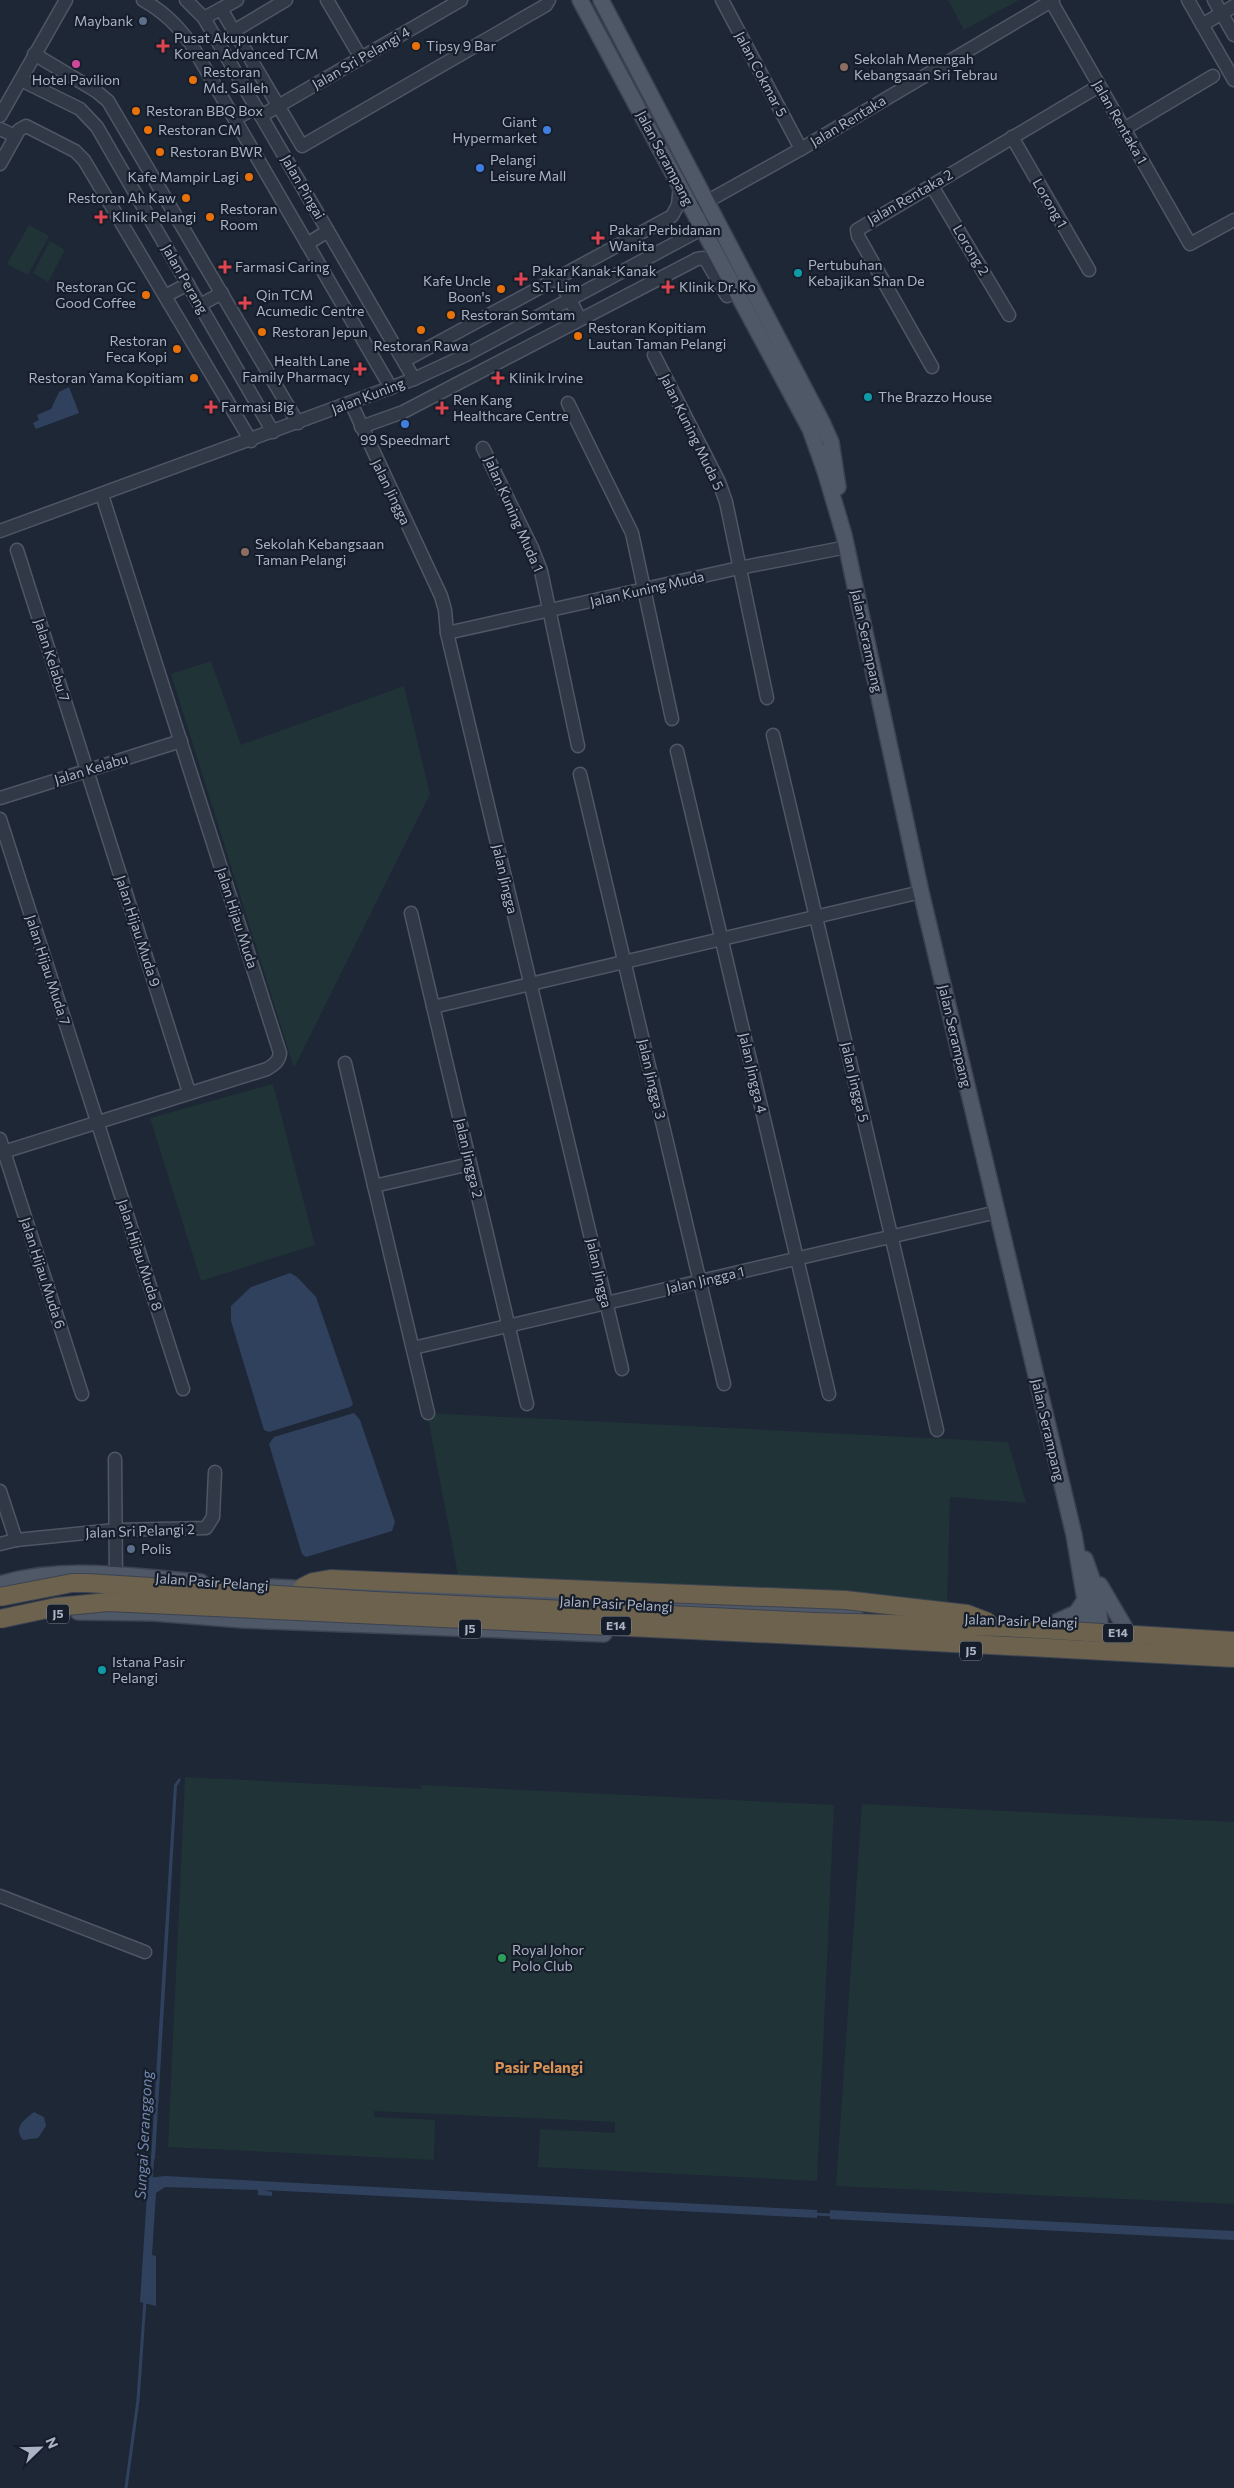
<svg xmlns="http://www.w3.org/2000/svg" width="1234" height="2488" font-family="Commissioner,sans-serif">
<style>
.green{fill:#203337}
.water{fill:#30415e}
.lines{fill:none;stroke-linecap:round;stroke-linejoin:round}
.stream{stroke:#30415e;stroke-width:3}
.minor-casing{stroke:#4f5665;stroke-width:15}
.major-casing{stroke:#3b4250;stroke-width:18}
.highway-casing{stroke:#3c4351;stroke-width:20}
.minor{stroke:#313947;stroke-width:12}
.major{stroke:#4f5867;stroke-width:15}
.highway{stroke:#6d624e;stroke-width:18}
.highway-bridge-casing{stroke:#3c4351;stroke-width:20;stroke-linecap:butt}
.highway-bridge{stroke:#6d624e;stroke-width:18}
.service-dot{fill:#5c6f8a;stroke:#171e2b;stroke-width:2}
.health-dot{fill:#e0444e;stroke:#171e2b;stroke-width:2}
.food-dot{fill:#e8710a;stroke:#171e2b;stroke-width:2}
.hotel-dot{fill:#d1479c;stroke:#171e2b;stroke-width:2}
.education-dot{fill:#8d6e63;stroke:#171e2b;stroke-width:2}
.shop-dot{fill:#3f7fe0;stroke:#171e2b;stroke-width:2}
.culture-dot{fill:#0f9aa8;stroke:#171e2b;stroke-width:2}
.leisure-dot{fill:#2e9e5b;stroke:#171e2b;stroke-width:2}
.labels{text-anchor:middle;stroke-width:4.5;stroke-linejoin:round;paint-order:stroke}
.shield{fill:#171e2b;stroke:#7f8696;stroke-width:1}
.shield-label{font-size:12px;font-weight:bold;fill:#abb3c4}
.poi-label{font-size:14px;fill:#abb3c4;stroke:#171e2b;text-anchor:start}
.street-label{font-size:14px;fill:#abb3c4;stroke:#171e2b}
.neighbourhood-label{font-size:15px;font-weight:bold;fill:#d79353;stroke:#171e2b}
.water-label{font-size:15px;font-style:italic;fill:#7288ae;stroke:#171e2b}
</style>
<rect width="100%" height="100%" fill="#1e2736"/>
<g class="green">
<path d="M948,0H1019L964,30Z"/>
<path d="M29,225L49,236L28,275L7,264Z"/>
<path d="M50,241L65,250L48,282L33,273Z"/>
<path d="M211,661L241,745L404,686L430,794L294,1068L171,674Z"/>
<path d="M273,1084L315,1245L201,1281L150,1118Z"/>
<path d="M427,1413L1008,1442L1026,1503L950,1497L947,1605L773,1590L458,1575Z"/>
<path d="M185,1777L421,1789V1785L834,1805L817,2181L538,2167L540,2129L615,2133V2122L374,2111V2117L435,2120L434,2160L168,2147Z"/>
<path d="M862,1804L1234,1822V2204L836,2186Z"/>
</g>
<g class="water">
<path d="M69,387L79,413L36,429L33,423L39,420L37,415L51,409L59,392Z"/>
<path d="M290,1273L297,1277L316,1297L353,1404L350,1407L269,1432L264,1430L231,1321V1306L251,1287Z"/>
<path d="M354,1413L360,1420L395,1522L392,1531L306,1557L302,1554L269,1444L274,1437Z"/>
<path d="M179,1778L181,1780L177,1786L155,2159L151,2158L174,1785Z"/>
<path d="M34,2112L44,2117L46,2126L38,2138L23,2140C13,2127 24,2120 34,2112Z"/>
<path d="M165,2176L817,2210V2218L264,2190L272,2192V2196L258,2195V2190L165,2187L156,2193L152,2255L156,2256V2306L140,2302L148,2178Z"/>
<path d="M830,2210L1234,2231V2240L830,2219Z"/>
</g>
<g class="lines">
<g class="stream">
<path d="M151,2181L153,2155"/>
<path d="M813,2214L834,2215"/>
<path d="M126,2488L138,2400L145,2300"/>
</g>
<defs>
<g id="minor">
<path d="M143,0C164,12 177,25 191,44L391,388"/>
<path d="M186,0L204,18L414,379"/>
<path d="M327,0L361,58"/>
<path d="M722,0L801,149"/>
<path d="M1188,0L1234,80"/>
<path d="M1214,0L1234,35"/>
<path d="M1051,1L1190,244L1234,220"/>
<path d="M221,9L302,146L546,5L549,0"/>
<path d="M204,18L237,0"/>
<path d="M1202,25L1234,6"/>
<path d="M234,31L286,0"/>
<path d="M34,54L96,91L108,101L298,423"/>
<path d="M21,80L80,109L97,127L273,432"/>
<path d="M0,116L66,0"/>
<path d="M261,116L461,0"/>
<path d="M235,119L256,107"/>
<path d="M0,129L15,136"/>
<path d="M1124,129L1213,76"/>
<path d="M1012,137L1089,270"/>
<path d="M0,164L19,130L26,126L75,151L84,160L251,441"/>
<path d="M932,186L1009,315"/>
<path d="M699,206L801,149L1053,0"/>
<path d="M307,244L328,231"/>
<path d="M558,277L580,319"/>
<path d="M165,296L188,284"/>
<path d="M200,305L222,293"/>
<path d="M654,355L719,482L726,502L767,698"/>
<path d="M404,361L672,216L678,205L680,185"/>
<path d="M932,367L858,236L857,230L1099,86"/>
<path d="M351,403L441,596L445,610L447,633L622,1369"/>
<path d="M568,403L632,533L672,719"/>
<path d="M361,427L403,412L697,259L703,258L707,262L727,296"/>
<path d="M483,448L532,548L541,571L578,746"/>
<path d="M0,531L414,379L466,355L711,224"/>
<path d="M17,550L189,1092"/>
<path d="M447,633L739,568L847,547"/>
<path d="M773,735L937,1430"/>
<path d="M677,751L829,1394"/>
<path d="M580,774L724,1384"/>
<path d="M0,798L181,741"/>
<path d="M0,819L183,1389"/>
<path d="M411,913L527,1404"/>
<path d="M433,1007L921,892"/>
<path d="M345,1063L428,1413"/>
<path d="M0,1139L82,1394"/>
<path d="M0,1153L267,1069C274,1065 279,1061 280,1053L102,495"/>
<path d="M374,1186L470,1164"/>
<path d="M413,1348L997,1212"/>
<path d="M115,1459L116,1584"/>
<path d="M0,1491L16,1540"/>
<path d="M0,1544L16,1540L115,1530L206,1528L213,1517L215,1472"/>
<path d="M0,1896L145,1952"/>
</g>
<g id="major">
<path d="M580,0L810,429L825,471L844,535L921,892L1074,1535L1085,1600L1086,1643"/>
<path d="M601,0L822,422L831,442L838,487"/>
<path d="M1085,1559L1097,1593L1102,1643"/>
<path d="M0,1584C65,1564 134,1577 201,1582"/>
<path d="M1100,1585L1124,1626"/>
<path d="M272,1587L855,1615"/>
<path d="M78,1612L153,1613L243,1620L604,1634"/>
<path d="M1056,1622L1076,1613L1085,1600"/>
</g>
<path id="highway" d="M303,1587L313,1582L330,1579L637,1592"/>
</defs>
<use href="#minor" class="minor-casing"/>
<use href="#major" class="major-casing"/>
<use href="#highway" class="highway-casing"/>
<use href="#minor" class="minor"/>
<use href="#major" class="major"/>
<use href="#highway" class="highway"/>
<defs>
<g id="highway-bridge">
<path d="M637,1592L845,1600L967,1614L988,1622"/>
<path d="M0,1597L72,1583H87L375,1601L814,1622L1002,1627L1234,1641"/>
<path d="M0,1619L56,1607L108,1602L860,1638L1234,1658"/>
</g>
</defs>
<use href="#highway-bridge" class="highway-bridge-casing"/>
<use href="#highway-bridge" class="highway-bridge"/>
</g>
<g class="service-dot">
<circle cx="143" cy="21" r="5"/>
<circle cx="131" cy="1549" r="5"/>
</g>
<g class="health-dot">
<path d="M160.5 38.5h5v5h5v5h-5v5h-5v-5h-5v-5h5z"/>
<path d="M98.5 209.5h5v5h5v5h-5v5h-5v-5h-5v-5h5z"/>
<path d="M595.5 230.5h5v5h5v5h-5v5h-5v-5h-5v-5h5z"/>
<path d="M222.5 259.5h5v5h5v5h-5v5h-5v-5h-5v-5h5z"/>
<path d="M518.5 271.5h5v5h5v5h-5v5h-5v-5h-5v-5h5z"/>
<path d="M665.5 279.5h5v5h5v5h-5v5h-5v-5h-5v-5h5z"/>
<path d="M242.5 295.5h5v5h5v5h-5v5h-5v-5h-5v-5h5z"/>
<path d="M357.5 361.5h5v5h5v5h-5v5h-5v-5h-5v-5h5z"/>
<path d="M495.5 370.5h5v5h5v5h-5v5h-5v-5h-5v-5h5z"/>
<path d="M208.5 399.5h5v5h5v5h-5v5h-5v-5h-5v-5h5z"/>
<path d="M439.5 400.5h5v5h5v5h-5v5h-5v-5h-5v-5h5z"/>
</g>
<g class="food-dot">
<circle cx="416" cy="46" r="5"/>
<circle cx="193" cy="80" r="5"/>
<circle cx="136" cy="111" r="5"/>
<circle cx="148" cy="130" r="5"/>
<circle cx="160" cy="152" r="5"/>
<circle cx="249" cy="177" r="5"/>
<circle cx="186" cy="198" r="5"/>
<circle cx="210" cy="217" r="5"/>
<circle cx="501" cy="289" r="5"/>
<circle cx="146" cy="295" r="5"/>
<circle cx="451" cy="315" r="5"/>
<circle cx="421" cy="330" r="5"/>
<circle cx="262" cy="332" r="5"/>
<circle cx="578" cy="336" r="5"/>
<circle cx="177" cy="349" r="5"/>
<circle cx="194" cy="378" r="5"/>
</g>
<circle class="hotel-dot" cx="76" cy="64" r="5"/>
<g class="education-dot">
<circle cx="844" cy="67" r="5"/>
<circle cx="245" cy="552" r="5"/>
</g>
<g class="shop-dot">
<circle cx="547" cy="130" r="5"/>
<circle cx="480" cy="168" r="5"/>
<circle cx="405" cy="424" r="5"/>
</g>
<g class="culture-dot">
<circle cx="798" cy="273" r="5"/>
<circle cx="868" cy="397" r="5"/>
<circle cx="102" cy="1670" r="5"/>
</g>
<circle class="leisure-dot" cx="502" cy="1958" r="5"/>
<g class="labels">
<g class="shield">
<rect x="47" y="1604.5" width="22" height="19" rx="4"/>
<rect x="601" y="1616.5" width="30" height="19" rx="4"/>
<rect x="459" y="1619.5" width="22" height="19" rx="4"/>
<rect x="1103" y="1623.5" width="30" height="19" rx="4"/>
<rect x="960" y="1641.5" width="22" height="19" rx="4"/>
</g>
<g class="shield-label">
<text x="58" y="1618">J5</text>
<text x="616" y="1630">E14</text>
<text x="470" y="1633">J5</text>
<text x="1118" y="1637">E14</text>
<text x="971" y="1655">J5</text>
</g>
<g class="poi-label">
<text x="133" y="26" text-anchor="end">Maybank</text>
<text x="174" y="43">Pusat Akupunktur<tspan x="174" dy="16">Korean Advanced TCM</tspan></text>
<text x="426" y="51">Tipsy 9 Bar</text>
<text x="854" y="64">Sekolah Menengah<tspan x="854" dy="16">Kebangsaan Sri Tebrau</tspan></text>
<text x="203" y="77">Restoran<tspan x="203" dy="16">Md. Salleh</tspan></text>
<text x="76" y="85" text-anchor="middle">Hotel Pavilion</text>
<text x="146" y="116">Restoran BBQ Box</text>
<text x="537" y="127" text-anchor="end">Giant<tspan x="537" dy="16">Hypermarket</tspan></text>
<text x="158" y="135">Restoran CM</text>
<text x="170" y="157">Restoran BWR</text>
<text x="490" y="165">Pelangi<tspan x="490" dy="16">Leisure Mall</tspan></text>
<text x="239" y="182" text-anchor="end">Kafe Mampir Lagi</text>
<text x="176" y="203" text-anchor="end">Restoran Ah Kaw</text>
<text x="220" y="214">Restoran<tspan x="220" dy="16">Room</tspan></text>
<text x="112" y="222">Klinik Pelangi</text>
<text x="609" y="235">Pakar Perbidanan<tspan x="609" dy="16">Wanita</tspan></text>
<text x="808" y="270">Pertubuhan<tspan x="808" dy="16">Kebajikan Shan De</tspan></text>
<text x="235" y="272">Farmasi Caring</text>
<text x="532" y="276">Pakar Kanak-Kanak<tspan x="532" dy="16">S.T. Lim</tspan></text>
<text x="491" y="286" text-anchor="end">Kafe Uncle<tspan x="491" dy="16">Boon's</tspan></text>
<text x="136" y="292" text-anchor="end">Restoran GC<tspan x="136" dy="16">Good Coffee</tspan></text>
<text x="679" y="292">Klinik Dr. Ko</text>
<text x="256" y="300">Qin TCM<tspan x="256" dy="16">Acumedic Centre</tspan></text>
<text x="461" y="320">Restoran Somtam</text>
<text x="588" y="333">Restoran Kopitiam<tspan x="588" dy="16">Lautan Taman Pelangi</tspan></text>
<text x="272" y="337">Restoran Jepun</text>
<text x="167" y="346" text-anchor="end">Restoran<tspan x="167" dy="16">Feca Kopi</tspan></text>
<text x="421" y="351" text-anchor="middle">Restoran Rawa</text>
<text x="350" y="366" text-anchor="end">Health Lane<tspan x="350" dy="16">Family Pharmacy</tspan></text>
<text x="184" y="383" text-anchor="end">Restoran Yama Kopitiam</text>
<text x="509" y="383">Klinik Irvine</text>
<text x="878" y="402">The Brazzo House</text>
<text x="453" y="405">Ren Kang<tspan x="453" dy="16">Healthcare Centre</tspan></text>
<text x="221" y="412">Farmasi Big</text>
<text x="405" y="445" text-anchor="middle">99 Speedmart</text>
<text x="255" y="549">Sekolah Kebangsaan<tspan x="255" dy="16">Taman Pelangi</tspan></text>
<text x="141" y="1554">Polis</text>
<text x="112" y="1667">Istana Pasir<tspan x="112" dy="16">Pelangi</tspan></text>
<text x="512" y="1955">Royal Johor<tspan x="512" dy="16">Polo Club</tspan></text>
</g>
<g class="street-label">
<text transform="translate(361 58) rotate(-30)" y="5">Jalan Sri Pelangi 4</text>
<text transform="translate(761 74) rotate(62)" y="5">Jalan Cokmar 5</text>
<text transform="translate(848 121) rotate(-31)" y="5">Jalan Rentaka</text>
<text transform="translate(1120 122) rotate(60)" y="5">Jalan Rentaka 1</text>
<text transform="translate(665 158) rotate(62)" y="5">Jalan Serampang</text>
<text transform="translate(303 187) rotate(60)" y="5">Jalan Pingai</text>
<text transform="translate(910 197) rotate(-30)" y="5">Jalan Rentaka 2</text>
<text transform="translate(1050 203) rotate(60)" y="5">Lorong 1</text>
<text transform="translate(971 250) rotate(59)" y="5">Lorong 2</text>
<text transform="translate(185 279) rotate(60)" y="5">Jalan Perang</text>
<text transform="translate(368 396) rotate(-21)" y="5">Jalan Kuning</text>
<text transform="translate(692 432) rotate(64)" y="5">Jalan Kuning Muda 5</text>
<text transform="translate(391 492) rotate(64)" y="5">Jalan Jingga</text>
<text transform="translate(514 514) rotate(66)" y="5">Jalan Kuning Muda 1</text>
<text transform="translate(647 589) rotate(-13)" y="5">Jalan Kuning Muda</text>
<text transform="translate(867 641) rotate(78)" y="5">Jalan Serampang</text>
<text transform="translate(52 660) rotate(72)" y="5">Jalan Kelabu 7</text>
<text transform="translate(91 769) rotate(-17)" y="5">Jalan Kelabu</text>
<text transform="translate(505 879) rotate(77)" y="5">Jalan Jingga</text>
<text transform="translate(237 918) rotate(72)" y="5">Jalan Hijau Muda</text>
<text transform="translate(138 931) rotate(72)" y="5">Jalan Hijau Muda 9</text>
<text transform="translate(48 970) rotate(72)" y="5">Jalan Hijau Muda 7</text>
<text transform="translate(955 1036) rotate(77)" y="5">Jalan Serampang</text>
<text transform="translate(753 1073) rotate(77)" y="5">Jalan Jingga 4</text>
<text transform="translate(652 1079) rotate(77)" y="5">Jalan Jingga 3</text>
<text transform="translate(855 1082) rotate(77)" y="5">Jalan Jingga 5</text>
<text transform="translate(469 1158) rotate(77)" y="5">Jalan Jingga 2</text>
<text transform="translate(140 1255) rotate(72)" y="5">Jalan Hijau Muda 8</text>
<text transform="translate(43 1273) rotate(72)" y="5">Jalan Hijau Muda 6</text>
<text transform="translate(599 1273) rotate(77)" y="5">Jalan Jingga</text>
<text transform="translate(705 1280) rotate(-13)" y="5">Jalan Jingga 1</text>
<text transform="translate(1048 1430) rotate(77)" y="5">Jalan Serampang</text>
<text transform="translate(140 1531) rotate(-2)" y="5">Jalan Sri Pelangi 2</text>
<text transform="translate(212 1582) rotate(4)" y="5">Jalan Pasir Pelangi</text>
<text transform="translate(616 1604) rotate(3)" y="5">Jalan Pasir Pelangi</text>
<text transform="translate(1021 1621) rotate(2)" y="5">Jalan Pasir Pelangi</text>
</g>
<g class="neighbourhood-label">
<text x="539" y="2073">Pasir Pelangi</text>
</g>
<g class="water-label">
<text transform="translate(144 2135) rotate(-87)" y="5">Sungai Seranggong</text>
</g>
</g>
<g transform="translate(40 2448) rotate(67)" stroke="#171e2b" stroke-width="4" paint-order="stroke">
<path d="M0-4L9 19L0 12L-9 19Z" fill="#abb3c4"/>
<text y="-8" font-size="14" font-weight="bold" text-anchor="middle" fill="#abb3c4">N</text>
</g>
</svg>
